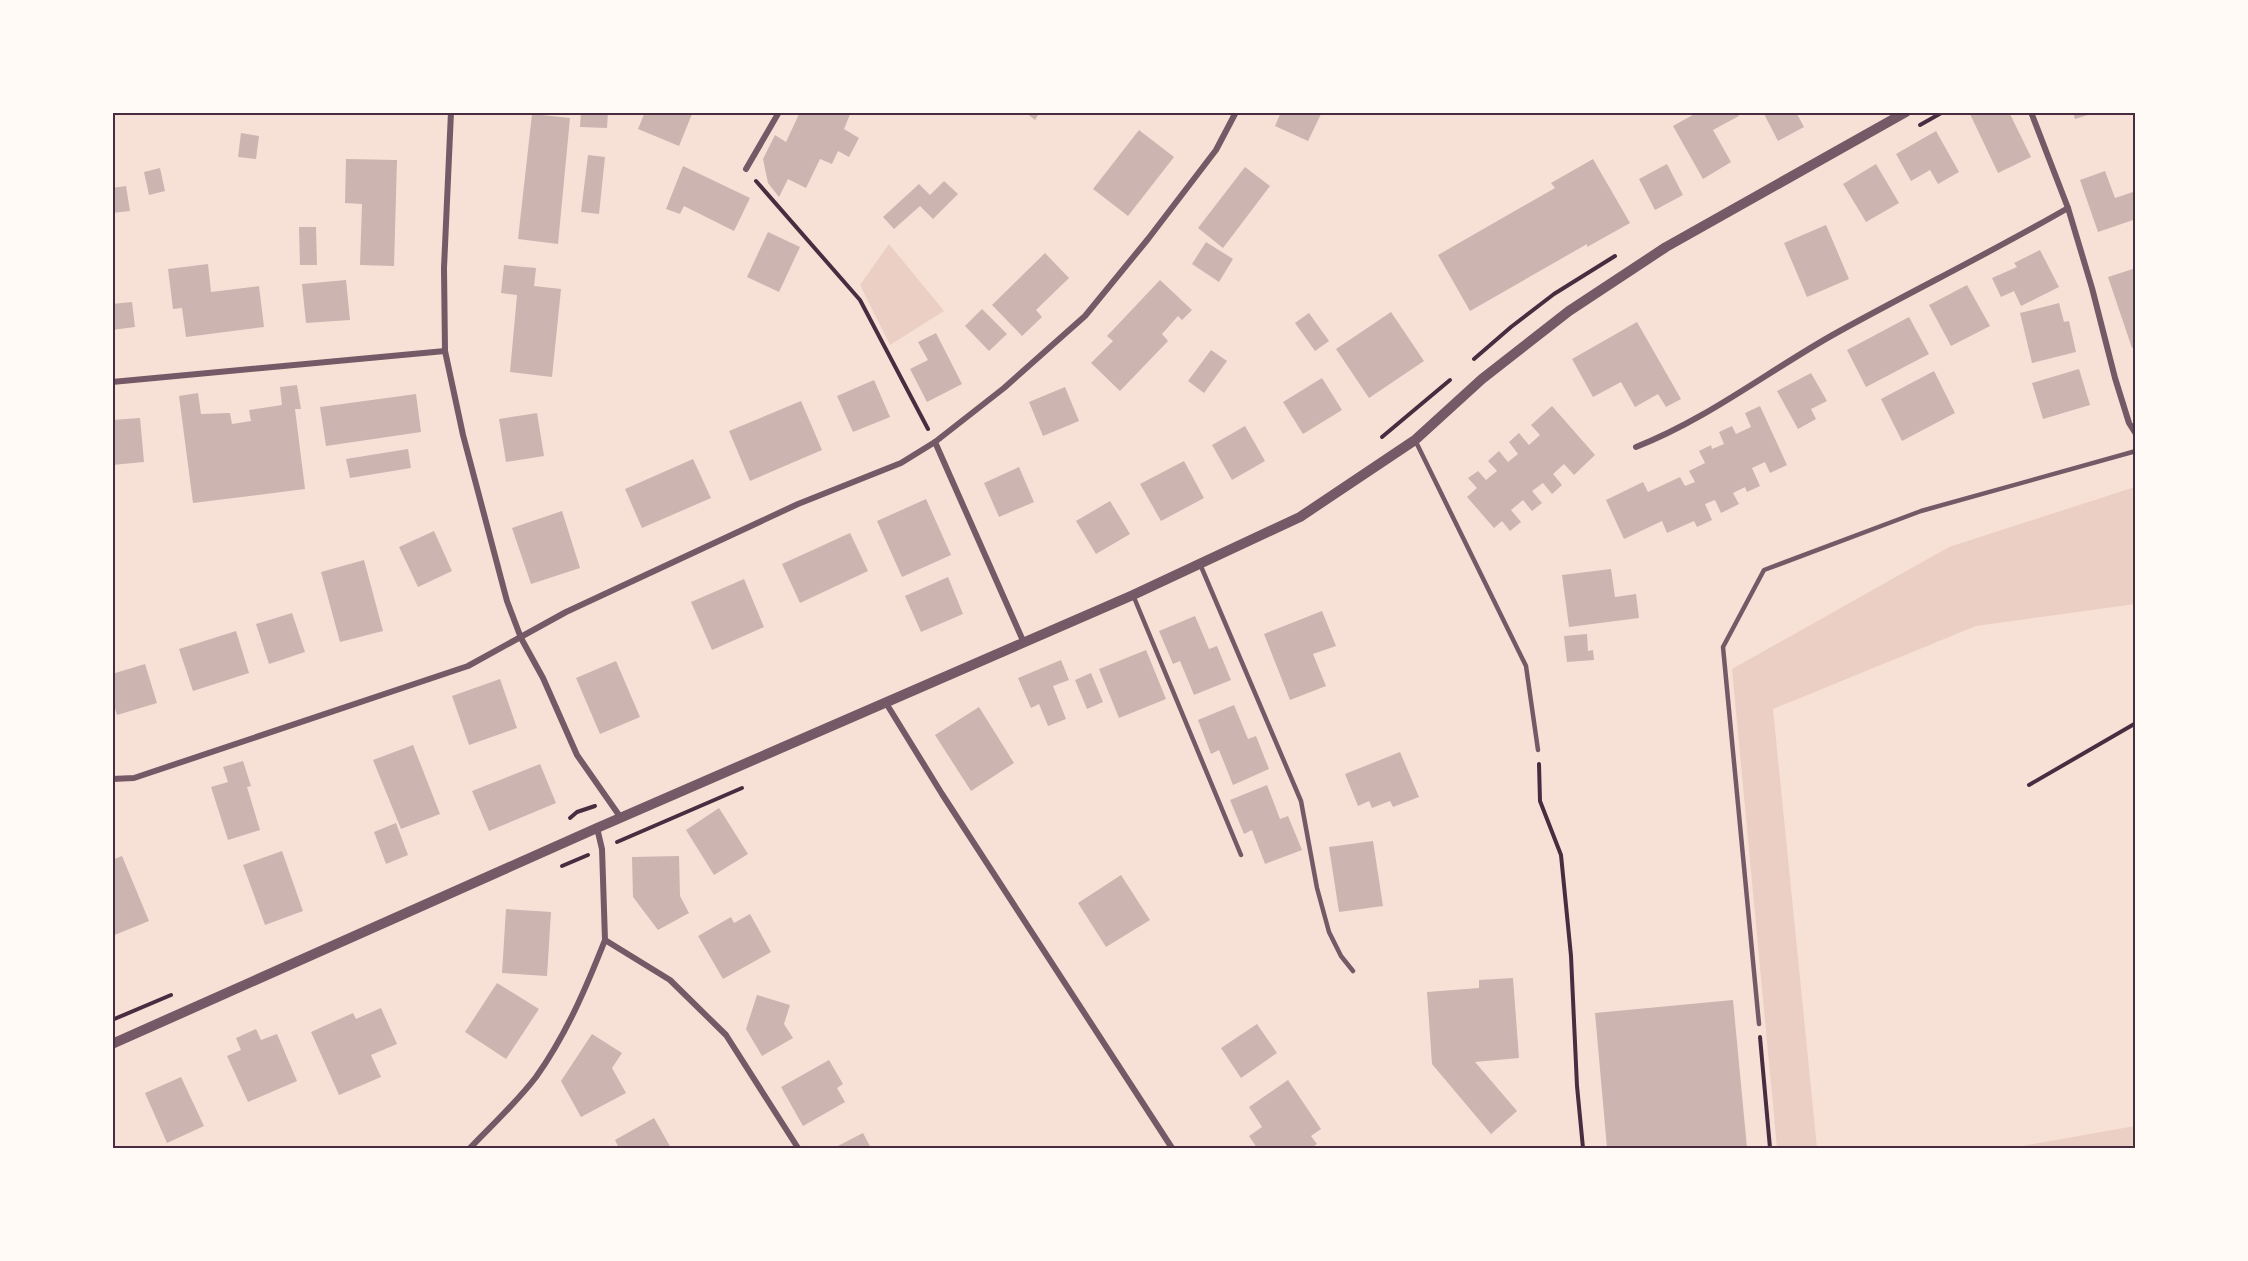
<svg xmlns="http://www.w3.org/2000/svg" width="2248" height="1261" font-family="'Roboto Condensed',sans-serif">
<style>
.green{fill:#ebcfc5}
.building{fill:#ccb4b1}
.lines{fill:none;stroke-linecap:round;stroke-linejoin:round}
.path{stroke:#4a2c40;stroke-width:4}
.service{stroke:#755966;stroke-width:4.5}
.minor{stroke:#755966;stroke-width:6}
.tertiary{stroke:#755966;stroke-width:10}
.neatline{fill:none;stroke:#4a2c40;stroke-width:2}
</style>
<rect width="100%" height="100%" fill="#f7e1d7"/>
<g class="green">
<path d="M889,244L944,311L890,345L860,285Z"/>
<path d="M2135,487V604L1976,626L1773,709L1817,1148H1777L1732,669L1949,547Z"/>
<path d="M2135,1126V1148H2011Z"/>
</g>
<g class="building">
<path d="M581,112H608L607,128L580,127Z"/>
<path d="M645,112L692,114L679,146L638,129Z"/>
<path d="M800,112H851L844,129L859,138L849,157L838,151L832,164L820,159L806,188L788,179L779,197L768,183L763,159L775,135L786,142Z"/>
<path d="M1025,112H1040L1035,120Z"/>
<path d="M1281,112H1322L1308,141L1275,126Z"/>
<path d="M1698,112H1737L1739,116L1713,130L1731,162L1703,179L1673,126Z"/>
<path d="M1763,112H1796L1804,127L1778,141Z"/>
<path d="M1969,112H2009L2031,157L1998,173Z"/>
<path d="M2073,112H2094V113L2075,119Z"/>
<path d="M532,114L570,118L558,244L518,239Z"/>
<path d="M1139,130L1174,157L1128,216L1093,189Z"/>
<path d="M1936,131L1959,172L1938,184L1930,170L1911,181L1896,154Z"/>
<path d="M241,133L259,136L256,159L238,157Z"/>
<path d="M588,155L605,157L599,214L581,212Z"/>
<path d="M346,159L397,160L394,266L360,265L362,204L345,203Z"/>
<path d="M1593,159L1630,223L1587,247V244L1470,311L1438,255L1555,188L1551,183Z"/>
<path d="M1667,164L1683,195L1655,210L1639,179Z"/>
<path d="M1876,164L1899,203L1866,222L1843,184Z"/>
<path d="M683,166L750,198L734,231L684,206L680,214L666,209Z"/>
<path d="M1245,167L1270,186L1223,248L1198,228Z"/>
<path d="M160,168L165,191L149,195L144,172Z"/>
<path d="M2105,171L2115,198L2136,191V219L2098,232L2080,180Z"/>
<path d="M944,181L958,194L933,219L920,206L894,229L883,217L919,184L930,195Z"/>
<path d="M126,186L130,211L112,213V188Z"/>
<path d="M1826,225L1849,279L1807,297L1784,243Z"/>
<path d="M299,227H316L317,265H300Z"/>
<path d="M768,232L800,247L779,292L747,277Z"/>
<path d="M1206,242L1233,259L1219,282L1192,264Z"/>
<path d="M2040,250L2059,287L2021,306L2014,291L2001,297L1992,278L2017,267L2014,263Z"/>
<path d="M1045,253L1069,278L1036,310L1042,317L1022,336L992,305Z"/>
<path d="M208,264L211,292L259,286L264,327L186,337L182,308L173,309L168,269Z"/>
<path d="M504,265L536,268L534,286L561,289L552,377L510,372L517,295L501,293Z"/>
<path d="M2136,268V347L2132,348L2108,277Z"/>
<path d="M346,280L350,320L306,323L302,284Z"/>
<path d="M1160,280L1192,310L1182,320L1178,316L1162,334L1168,341L1120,391L1091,363L1113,341L1107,336Z"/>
<path d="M1967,285L1990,326L1951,346L1929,305Z"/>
<path d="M132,302L135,327L112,330V304Z"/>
<path d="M2059,303L2064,322L2069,321L2076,352L2032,363L2020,313Z"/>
<path d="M982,309L1007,334L989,351L965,326Z"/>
<path d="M1391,312L1424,361L1369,398L1336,349Z"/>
<path d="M1309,313L1329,341L1315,351L1295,323Z"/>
<path d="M1909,317L1929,354L1866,387L1847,350Z"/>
<path d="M1637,322L1681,399L1666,407L1658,394L1635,407L1621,382L1593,397L1572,359Z"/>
<path d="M936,333L962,384L927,402L910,369L928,360L918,342Z"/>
<path d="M1211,350L1227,361L1204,393L1188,381Z"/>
<path d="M2079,369L2090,405L2043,419L2032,383Z"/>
<path d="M1934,371L1955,413L1902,441L1881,399Z"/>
<path d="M1811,373L1827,401L1811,409L1816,419L1798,429L1777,391Z"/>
<path d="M1322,378L1342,410L1303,434L1283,402Z"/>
<path d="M874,380L890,417L853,432L837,396Z"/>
<path d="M297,385L301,409H295L305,489L193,503L179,396L198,393L201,414L230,413L232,424L251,421L249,410L282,405L280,387Z"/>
<path d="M1065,387L1079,421L1043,436L1029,402Z"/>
<path d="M416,394L421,432L326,446L320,407Z"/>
<path d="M801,401L822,450L750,481L729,431Z"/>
<path d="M1552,406L1595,455L1574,475L1564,464L1553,474L1562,485L1552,494L1543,483L1532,491L1542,503L1532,511L1523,500L1511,510L1521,522L1510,531L1502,521L1494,528L1467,497L1477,488L1468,478L1478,471L1486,480L1497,471L1488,461L1499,451L1508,462L1518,454L1509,442L1519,433L1529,445L1540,435L1531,425Z"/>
<path d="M1760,406L1787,465L1770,473L1765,462L1752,468L1760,486L1747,492L1745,487L1733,493L1739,504L1721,513L1715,500L1705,504L1712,520L1697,527L1694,521L1667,533L1662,521L1624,539L1606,500L1643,482L1648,492L1680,477L1685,486L1695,482L1689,471L1705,463L1699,451L1711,445L1712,449L1724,444L1719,432L1732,426L1736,434L1751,427L1745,413Z"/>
<path d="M537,413L544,456L506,462L499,419Z"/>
<path d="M140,418L144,462L112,465V420Z"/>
<path d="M1245,426L1265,461L1232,480L1212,445Z"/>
<path d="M408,449L411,468L350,478L346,459Z"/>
<path d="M693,459L711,498L642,528L625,489Z"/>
<path d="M1184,461L1204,498L1161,521L1140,484Z"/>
<path d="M1019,467L1034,502L999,517L984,483Z"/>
<path d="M926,499L951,555L902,577L877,521Z"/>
<path d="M1110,501L1130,534L1096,554L1076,521Z"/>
<path d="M562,511L580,568L531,584L512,528Z"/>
<path d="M434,531L452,571L418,587L399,547Z"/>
<path d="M850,533L868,571L800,603L782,564Z"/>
<path d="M364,560L383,631L340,642L321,572Z"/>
<path d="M1611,569L1615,597L1636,594L1639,618L1569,627L1562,575Z"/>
<path d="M948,577L963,614L921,632L905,596Z"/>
<path d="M744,579L764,627L712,650L691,602Z"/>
<path d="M1322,611L1336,646L1313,654L1326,686L1290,700L1264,634Z"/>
<path d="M292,613L305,652L269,664L256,624Z"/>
<path d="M1195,616L1209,649L1217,646L1231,680L1194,695L1180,661L1173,664L1159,631Z"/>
<path d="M236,631L249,673L193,691L179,649Z"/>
<path d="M1587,634L1588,651L1593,650L1594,660L1567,662L1564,636Z"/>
<path d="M1146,650L1166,699L1119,718L1099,669Z"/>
<path d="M1061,660L1069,680L1053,686L1066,719L1048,726L1039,704L1031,708L1018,678Z"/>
<path d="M616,661L640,717L600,734L576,678Z"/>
<path d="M145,664L157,703L117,715L112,699V674Z"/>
<path d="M1091,673L1103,702L1087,709L1075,680Z"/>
<path d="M500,679L517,728L469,745L452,696Z"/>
<path d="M1234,705L1248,739L1256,736L1269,769L1233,785L1219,750L1211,754L1198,720Z"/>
<path d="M979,707L1014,763L971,791L935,735Z"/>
<path d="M413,745L440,814L401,829L373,760Z"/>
<path d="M1400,752L1419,797L1393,807L1390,801L1372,808L1369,801L1358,806L1345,774Z"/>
<path d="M243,761L251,786L247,787L260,830L228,840L211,787L228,782L223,767Z"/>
<path d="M540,764L556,803L489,831L472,791Z"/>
<path d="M1267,785L1280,819L1288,816L1302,850L1265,864L1252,830L1244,834L1230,800Z"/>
<path d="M719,808L748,854L714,875L686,830Z"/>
<path d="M396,823L408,855L386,864L374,832Z"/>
<path d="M1373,841L1383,906L1339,912L1329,847Z"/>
<path d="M282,851L303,911L265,925L243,865Z"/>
<path d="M122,856L149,921L112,936V860Z"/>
<path d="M679,856L680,896L689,913L658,930L633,897L632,857Z"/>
<path d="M1121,875L1150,920L1106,947L1078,903Z"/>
<path d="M506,909L551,912L547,976L502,973Z"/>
<path d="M750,914L771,952L723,979L698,936L731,917L734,923Z"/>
<path d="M1513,978L1519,1058L1475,1062L1517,1111L1491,1134L1432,1064L1427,992L1479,988V980Z"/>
<path d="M497,983L539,1009L506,1059L465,1032Z"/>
<path d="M757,995L790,1005L784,1024L793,1038L762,1056L746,1029Z"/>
<path d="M1733,1000L1747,1148H1607L1595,1013Z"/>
<path d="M381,1008L397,1044L371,1055L381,1077L339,1095L311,1032L353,1013L356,1019Z"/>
<path d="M1257,1024L1277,1053L1241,1078L1221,1048Z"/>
<path d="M256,1029L261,1040L277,1034L297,1081L248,1102L227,1056L241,1050L236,1038Z"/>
<path d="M592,1034L622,1053L612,1068L626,1093L581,1117L561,1081Z"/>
<path d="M829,1060L843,1084L837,1088L845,1102L803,1126L781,1087Z"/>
<path d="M181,1077L204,1126L167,1143L145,1093Z"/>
<path d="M1288,1080L1321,1129L1311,1136L1317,1144L1311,1148H1257L1249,1136L1262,1127L1249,1107Z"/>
<path d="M654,1118L671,1148H619L615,1140Z"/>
<path d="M863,1133L871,1148H834Z"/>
</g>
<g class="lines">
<g class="path">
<path d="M1920,125L1943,112"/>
<path d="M756,181L860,300L928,429"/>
<path d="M1474,359L1511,327L1554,294L1615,256"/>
<path d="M1382,437L1450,380"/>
<path d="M1539,764L1540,801L1561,855L1571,956L1577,1086L1583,1148"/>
<path d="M2029,785L2136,723"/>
<path d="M570,818L577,812L595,806"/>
<path d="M617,842L742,788"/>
<path d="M562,866L588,855"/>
<path d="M112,1020L171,995"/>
<path d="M1760,1037L1770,1148"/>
</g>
<g class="service">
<path d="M1415,440L1526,666L1538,750"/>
<path d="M1200,564L1301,801L1317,888L1329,932L1341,956L1353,971"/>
<path d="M1133,595L1241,855"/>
<path d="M1759,1024L1723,647L1764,570L1921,511L2136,451"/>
</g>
<g class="minor">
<path d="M451,112L444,268L445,351L463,435L507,601L521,638L543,678L577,755L621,818"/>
<path d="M2031,112L2068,208L2092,288L2115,378L2129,423L2136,434"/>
<path d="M746,169L779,112"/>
<path d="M112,382L445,351"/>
<path d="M935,442L1024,643"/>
<path d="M1636,447C1708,419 1771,369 1838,332C1914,290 1992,252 2068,208"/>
<path d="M886,703L942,794L1172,1148"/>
<path d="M112,779L134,778L468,666L566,612L798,504L901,463L935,442L1004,388L1085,316L1148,239L1216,150L1236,112"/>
<path d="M597,828L602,849L605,940L670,980L726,1035L798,1148"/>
<path d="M470,1148C492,1125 517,1102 536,1077C566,1035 586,988 605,940"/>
</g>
<path class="tertiary" d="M112,1044L597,828L1133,595L1300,517L1415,440L1482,379L1569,311L1666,247L1906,112"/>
</g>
<rect width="2248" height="1261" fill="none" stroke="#fffaf5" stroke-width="228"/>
<rect x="114" y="114" width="2020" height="1033" class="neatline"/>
</svg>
